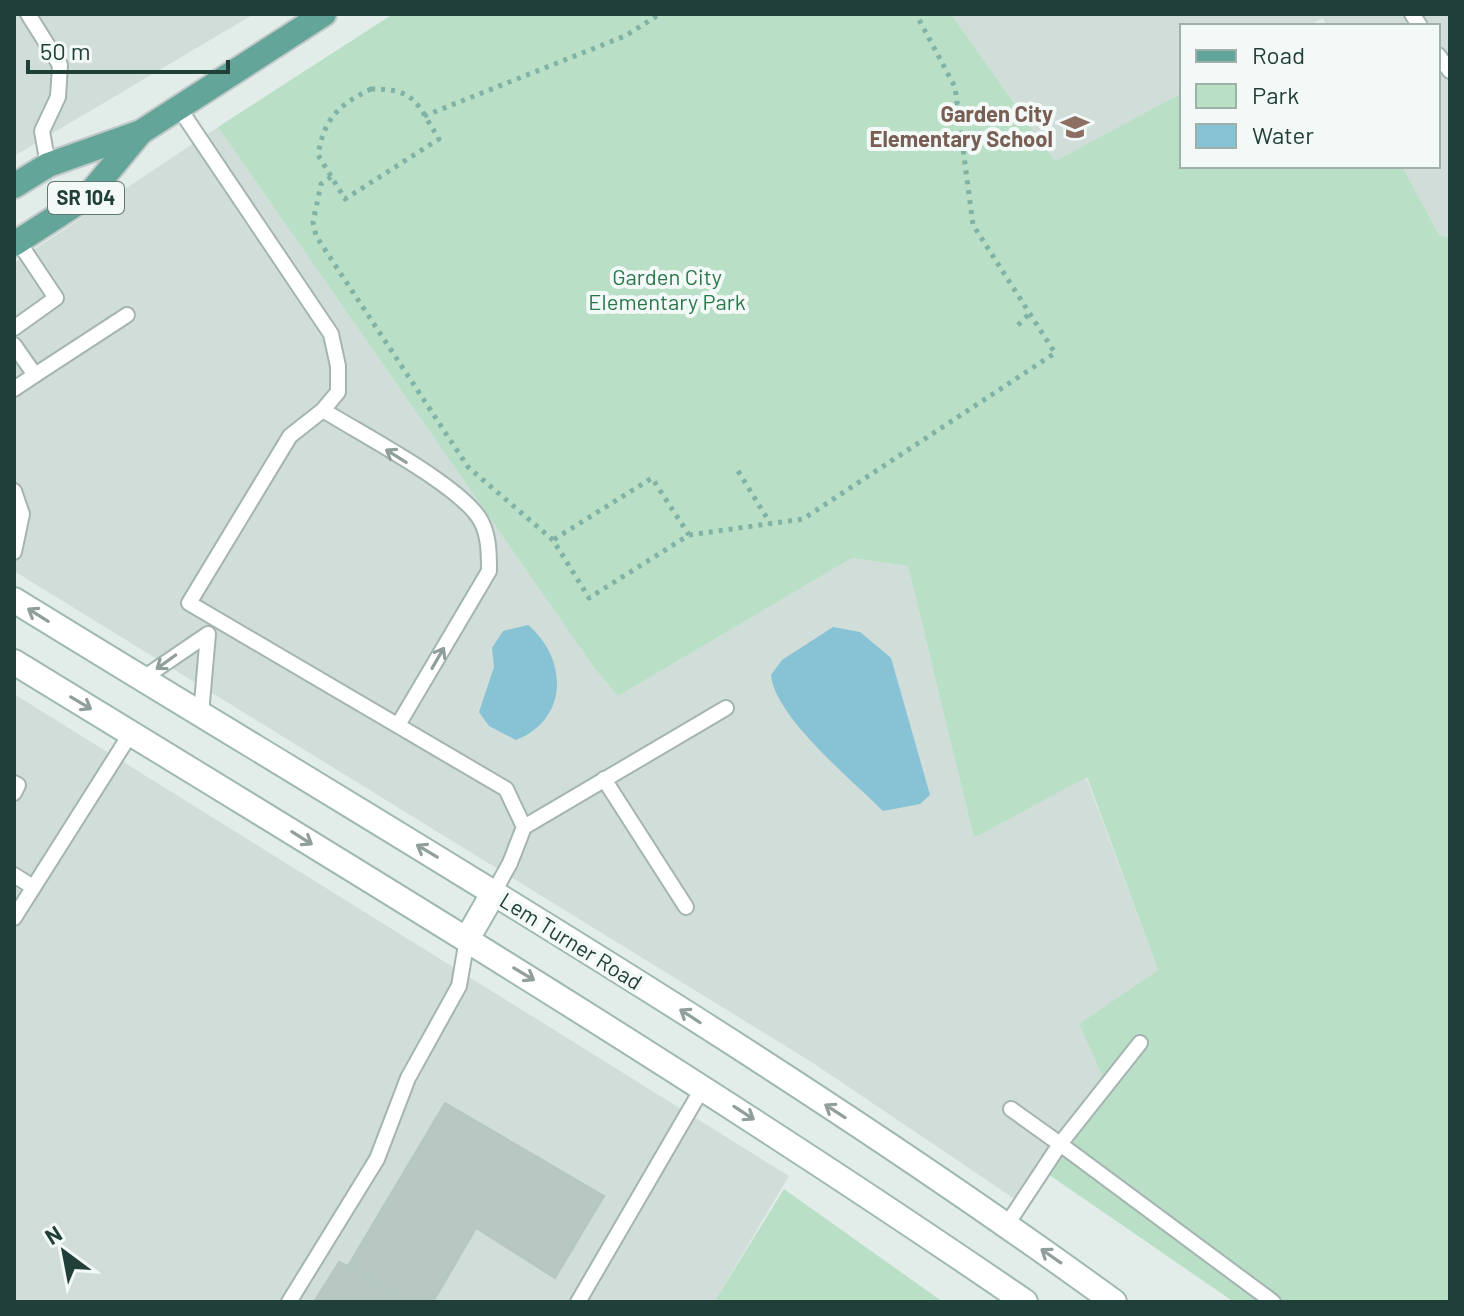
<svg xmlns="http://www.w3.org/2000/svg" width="1464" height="1316" font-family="Barlow,sans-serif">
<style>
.built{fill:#d0ddd8}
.green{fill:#b9dfc6}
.water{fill:#87c3d5}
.building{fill:#b7c8c2;stroke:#b4c7c0;stroke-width:2}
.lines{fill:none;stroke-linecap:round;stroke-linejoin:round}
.service-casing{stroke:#a4b5b1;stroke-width:18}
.secondary-casing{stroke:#9fb9b2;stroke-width:28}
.primary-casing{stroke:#c1c9c8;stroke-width:28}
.path{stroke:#80b2a6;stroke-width:5;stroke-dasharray:4 6;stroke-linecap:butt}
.service{stroke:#fff;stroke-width:14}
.secondary{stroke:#fff;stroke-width:24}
.primary{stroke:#64a599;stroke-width:24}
.oneway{stroke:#909f9c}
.labels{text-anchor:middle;stroke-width:8;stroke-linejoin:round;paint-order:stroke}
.shield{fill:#f3f9f6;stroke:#607772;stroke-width:2}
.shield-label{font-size:20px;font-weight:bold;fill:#213f39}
.education-label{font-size:22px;font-weight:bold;fill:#785e54;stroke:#f3f9f6;text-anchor:end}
.park-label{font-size:22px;fill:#29784d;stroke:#f3f9f6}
.street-label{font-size:22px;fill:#213f39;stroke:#f3f9f6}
</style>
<rect width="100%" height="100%" fill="#e2ede9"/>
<g class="built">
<path d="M14,14H254L14,156Z"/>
<path d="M951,14H1450V238L1439,235L1402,166H1438V26H1327L1323,18L1307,26H1182V93L1055,161Z"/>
<path d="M218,127L595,669L618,696L852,558L908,566L974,838L1086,777L1158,970L1079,1024L1110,1094L1022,1204L813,1063L14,571V263Z"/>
<path d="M14,694L789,1176L714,1302H14Z"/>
</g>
<g class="green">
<path d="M393,14H951L1055,161L1182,93V166H1402L1439,235L1450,238V1302H1234L1045,1172L1110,1094L1079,1024L1158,970L1087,777L974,838L908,566L852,558L618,696L595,669L218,127Z"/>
<path d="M784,1189L943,1302H714Z"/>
</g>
<g class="water">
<path d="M528,625C568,659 569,719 516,740L489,726L479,712L494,667L492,648L503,631Z"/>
<path d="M833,627L860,632L891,658L930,795L920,804L883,811C852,780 775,717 771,675L782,660Z"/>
</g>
<g class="building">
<path d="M445,1103L604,1196L555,1278L476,1228L433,1302H406L348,1266Z"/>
<path d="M339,1262L348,1266L406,1302H314Z"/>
</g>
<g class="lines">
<defs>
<g id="service">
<path d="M28,14L60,65L58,97L42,131L48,165"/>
<path d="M1412,14L1420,26"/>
<path d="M1438,55L1450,71"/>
<path d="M179,108L331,334L338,366V392L323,410L290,436L189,603L506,789L524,827L510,863L494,892"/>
<path d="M14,328L56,298L18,241"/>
<path d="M14,345L35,375L14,389"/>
<path d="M35,375L127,315"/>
<path d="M323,410C361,434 462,486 481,521C489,536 489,554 489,571L398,725"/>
<path d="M14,491L22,514L14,552"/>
<path d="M142,679L208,634L201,714"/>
<path d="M604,779L686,907"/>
<path d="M14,783L18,785L14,793"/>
<path d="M524,827L726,708"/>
<path d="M14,875L33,887"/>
<path d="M14,918L131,733"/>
<path d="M1140,1043L1060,1144L1273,1302"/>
<path d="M1006,1226L1060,1144L1011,1109"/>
<path d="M289,1302L377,1159L408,1078L459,986L467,939"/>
<path d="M578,1302L703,1087"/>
</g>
<g id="secondary">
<path d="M14,600C384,828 762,1046 1114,1302"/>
<path d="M14,662C354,870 696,1076 1025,1302"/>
<path d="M467,939L494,892"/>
</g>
<g id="primary">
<path d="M14,186L48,165L141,132L324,14"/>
<path d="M14,244L87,197L140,133"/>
</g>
</defs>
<use href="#service" class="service-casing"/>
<use href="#secondary" class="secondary-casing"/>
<use href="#primary" class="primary-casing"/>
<g class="path">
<path d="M371,89C417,89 416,103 439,139L345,199L318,155C324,119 338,105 371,89Z"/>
<path d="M424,116L625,36L660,14"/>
<path d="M331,177L321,184L313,222L316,236L468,467L553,540L589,598L689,535L652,478L553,540"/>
<path d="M1018,325L1030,313"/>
<path d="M738,471L770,523"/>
<path d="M689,535L803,519L1055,353L973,225L955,87L916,14"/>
</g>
<use href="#service" class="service"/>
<use href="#secondary" class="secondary"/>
<use href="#primary" class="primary"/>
</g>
<defs><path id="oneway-shaft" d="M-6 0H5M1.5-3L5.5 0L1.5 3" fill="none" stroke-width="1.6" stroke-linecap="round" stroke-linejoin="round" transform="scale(2)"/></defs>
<g class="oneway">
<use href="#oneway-shaft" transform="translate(396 456) rotate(-148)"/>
<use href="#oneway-shaft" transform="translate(38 615) rotate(-148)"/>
<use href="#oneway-shaft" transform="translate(438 658) rotate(-60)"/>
<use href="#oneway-shaft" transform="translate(166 662) rotate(144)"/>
<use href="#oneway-shaft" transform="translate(81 703) rotate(31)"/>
<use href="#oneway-shaft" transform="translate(302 838) rotate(32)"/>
<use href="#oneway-shaft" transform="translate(427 851) rotate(-149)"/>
<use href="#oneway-shaft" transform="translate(524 974) rotate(31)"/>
<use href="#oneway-shaft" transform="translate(690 1016) rotate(-147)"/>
<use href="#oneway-shaft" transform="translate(835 1111) rotate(-147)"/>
<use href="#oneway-shaft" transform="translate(744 1113) rotate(33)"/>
<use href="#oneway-shaft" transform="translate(1051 1256) rotate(-145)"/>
</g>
<defs>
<symbol id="school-bare" viewBox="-9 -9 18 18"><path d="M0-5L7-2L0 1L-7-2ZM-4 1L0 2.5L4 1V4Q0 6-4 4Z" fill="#8d6e63" stroke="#f3f9f6" stroke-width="2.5" paint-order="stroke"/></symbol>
</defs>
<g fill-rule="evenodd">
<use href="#school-bare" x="1055" y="107" width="40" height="40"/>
</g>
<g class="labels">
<rect class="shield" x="48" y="182" width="76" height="32" rx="6"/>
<g class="shield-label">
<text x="86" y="205">SR 104</text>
</g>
<g class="education-label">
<text x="1053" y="122">Garden City<tspan x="1053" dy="25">Elementary School</tspan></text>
</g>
<g class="park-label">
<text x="667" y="285">Garden City<tspan x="667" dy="25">Elementary Park</tspan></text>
</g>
<g class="street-label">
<text transform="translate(571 941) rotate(32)" y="8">Lem Turner Road</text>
</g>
</g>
<rect width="1464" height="1316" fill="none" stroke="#213f39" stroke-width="32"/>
<rect x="1180" y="24" width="260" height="144" fill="#f3f9f6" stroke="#9fafaa" stroke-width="2"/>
<rect x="1196" y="50" width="40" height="12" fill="#64a599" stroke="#9fafaa" stroke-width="2"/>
<text x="1252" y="64" font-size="24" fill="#213f39">Road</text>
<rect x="1196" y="84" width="40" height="24" fill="#b9dfc6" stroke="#9fafaa" stroke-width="2"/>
<text x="1252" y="104" font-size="24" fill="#213f39">Park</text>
<rect x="1196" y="124" width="40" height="24" fill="#87c3d5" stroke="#9fafaa" stroke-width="2"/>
<text x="1252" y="144" font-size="24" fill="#213f39">Water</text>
<g transform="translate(64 1252) rotate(328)" stroke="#f3f9f6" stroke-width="6" paint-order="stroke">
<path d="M0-6L14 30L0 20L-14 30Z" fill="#213f39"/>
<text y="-12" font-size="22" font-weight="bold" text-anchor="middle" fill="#213f39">N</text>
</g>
<path d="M28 60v12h200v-12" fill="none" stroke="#213f39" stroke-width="4"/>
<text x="40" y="60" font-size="24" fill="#213f39" stroke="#f3f9f6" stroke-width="6" paint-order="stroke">50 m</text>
</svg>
